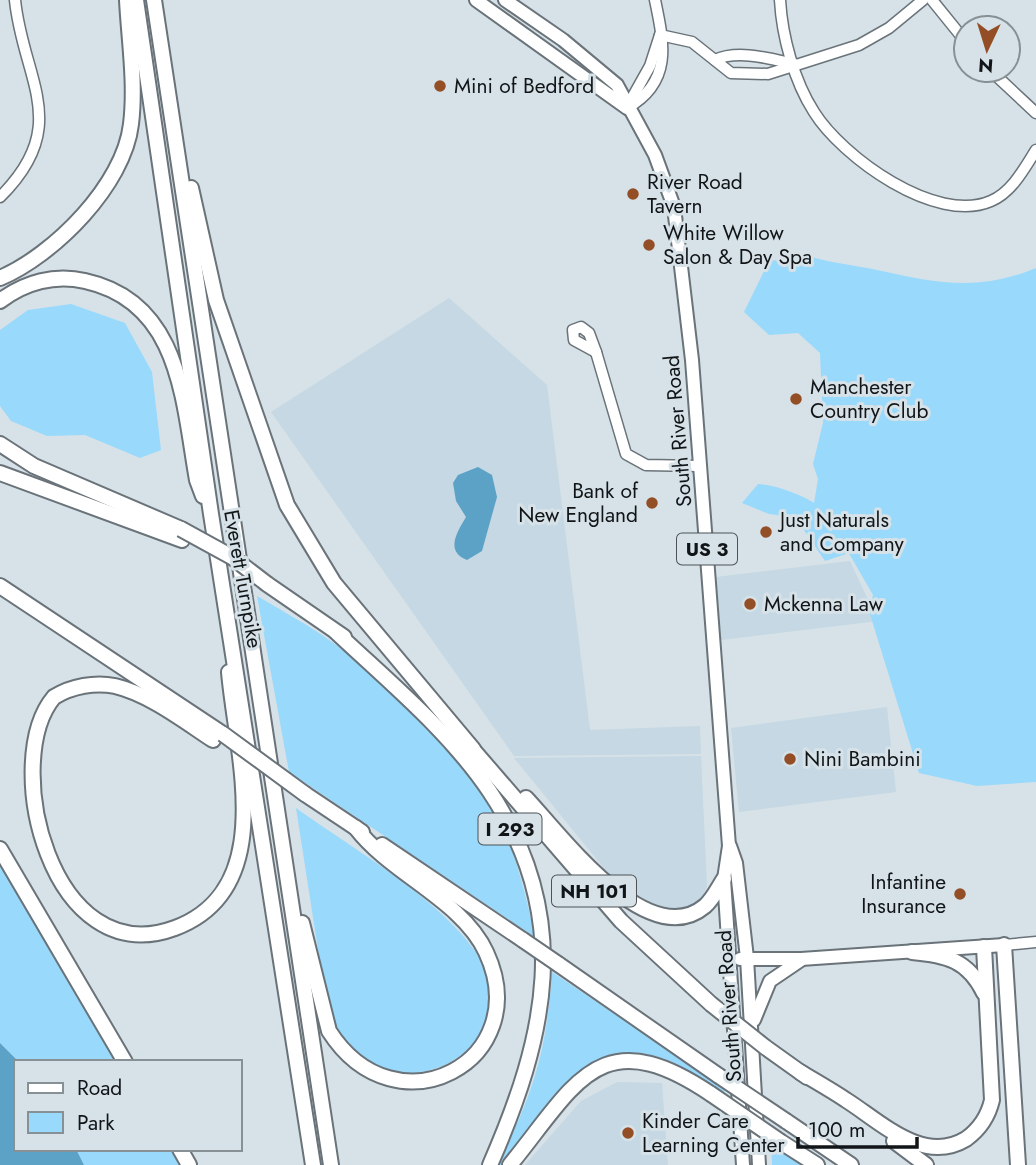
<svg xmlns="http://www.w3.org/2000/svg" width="1036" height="1165" font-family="Jost,sans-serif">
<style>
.built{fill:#c5d8e3}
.green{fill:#99d9fc}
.water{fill:#5ba2c6}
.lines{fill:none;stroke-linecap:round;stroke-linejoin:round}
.minor-casing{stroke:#697379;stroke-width:13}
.major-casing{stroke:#697379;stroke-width:16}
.highway-casing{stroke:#697379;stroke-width:18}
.minor{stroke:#fff;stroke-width:10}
.major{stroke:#fff;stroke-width:12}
.highway{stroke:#fff;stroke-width:14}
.highway-bridge-casing{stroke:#697379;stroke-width:18;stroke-linecap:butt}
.highway-bridge{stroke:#fff;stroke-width:14}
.poi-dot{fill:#944e26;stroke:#d6e2e8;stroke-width:2.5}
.labels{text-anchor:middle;stroke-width:6;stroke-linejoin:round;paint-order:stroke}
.shield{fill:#d6e2e8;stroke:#4c5256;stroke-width:2}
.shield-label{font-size:19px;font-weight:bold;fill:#111517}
.poi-label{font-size:21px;fill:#111517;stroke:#d6e2e8;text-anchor:start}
.street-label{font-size:21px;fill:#111517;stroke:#d6e2e8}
</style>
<rect width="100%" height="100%" fill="#d6e2e8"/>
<g class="built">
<path d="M449,298L547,385L590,730L700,726L701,754L514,756L271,412Z"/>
<path d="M850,561L878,621L721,640L716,577Z"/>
<path d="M887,707L896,792L739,812L731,728Z"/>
<path d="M701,756L707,886L702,898L690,907L670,912L626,895L514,758Z"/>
<path d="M617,1082L662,1083L668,1165H525L581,1101Z"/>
</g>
<g class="green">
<path d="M808,256C831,263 854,265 877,270C936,283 978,292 1036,268V782L977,786L919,773L869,611L873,595L847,550L844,547L846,554L825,561L795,517L769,514L742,503L758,484C772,484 803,495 814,503L818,479L813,464L823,423L820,353L798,333L769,335L744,312L769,261Z"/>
<path d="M71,304L125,323L152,372L161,450L140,458L85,435L47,436L11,421L0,406V330L28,310Z"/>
<path d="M257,596C279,609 301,621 322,635C387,679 451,744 493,810C514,843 527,900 535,937L289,772Z"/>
<path d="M296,808C350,847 441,899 477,954C516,1013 467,1077 400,1073C384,1072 364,1067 352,1054C341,1043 334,1028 328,1014Z"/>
<path d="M0,861L124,1062H19L0,1043Z"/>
<path d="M552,972L725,1088L724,1095C708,1085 691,1071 674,1063C651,1051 614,1050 591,1065C562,1085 526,1137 502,1165H497C533,1096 547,1050 552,972Z"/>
<path d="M771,1146L804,1165H772Z"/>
<path d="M76,1149H178L187,1165H84Z"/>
</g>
<g class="water">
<path d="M478,467L492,475L497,497L482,551L467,560C444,551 458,531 466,517L456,501L453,483L458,475Z"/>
<path d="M0,1043L19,1062H16V1149H76L84,1165H0Z"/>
</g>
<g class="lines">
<defs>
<g id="minor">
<path d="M780,0C782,36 794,81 814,112C842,157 936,225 991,201C1012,192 1024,169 1036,150"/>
<path d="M932,0L966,42"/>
<path d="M660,35L692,42L731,73L768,74L859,45L889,28L923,0"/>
<path d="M715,60C738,49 771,59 794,64"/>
<path d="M990,70L1036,113"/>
<path d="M627,107L650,66L660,35"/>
<path d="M627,108C673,82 664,43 655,0"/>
<path d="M0,197C73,125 23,80 15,0"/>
<path d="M581,327L589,333L596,352L574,340L573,330Z"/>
<path d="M596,352L626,454L646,465L700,466"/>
<path d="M1004,945L1036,942"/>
</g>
<g id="major">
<path d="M476,0L627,108"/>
<path d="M505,0L563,40L617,85L655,155L674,207L692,360L729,846L724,879L743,1165"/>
<path d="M730,846L736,863L747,958L759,1165"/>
<path d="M740,959H801L1004,945"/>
<path d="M754,1020L770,981L801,960"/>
</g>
<g id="highway">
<path d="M136,0L211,514L313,1165"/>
<path d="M154,0L331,1165"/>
<path d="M191,188L216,300L287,505L334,583L473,749"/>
<path d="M0,278C54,255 124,185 131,124C136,83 129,40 127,0"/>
<path d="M0,301C25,282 55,274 85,281C181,302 183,402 197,480L203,496"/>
<path d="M0,444L34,466L181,529"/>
<path d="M0,473L182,540"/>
<path d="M267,584L344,637"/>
<path d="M0,586L223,734"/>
<path d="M336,632C389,682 449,731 490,792C574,918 546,1037 490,1165"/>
<path d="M213,740C184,721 149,694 115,686C95,682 72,686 54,697C0,761 51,974 175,928C279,889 236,755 229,672"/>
<path d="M468,744L621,921L711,1004"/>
<path d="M305,794L362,832"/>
<path d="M526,798C560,834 648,954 705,906C713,899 718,888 724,879"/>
<path d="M382,845L523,940"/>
<path d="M0,849L125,1062"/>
<path d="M302,923L329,1031C396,1136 537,1061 486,952C462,900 391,874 356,828"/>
<path d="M1004,945L1018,1165"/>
<path d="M912,952C946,955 968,960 984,993"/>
<path d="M558,964L719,1076"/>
<path d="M765,1047L807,1077"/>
<path d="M800,1072C815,1081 831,1090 846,1100C881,1122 923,1165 966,1139C980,1129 988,1117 992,1100L984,947"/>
<path d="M786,1121L851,1165"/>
<path d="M894,1141L926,1165"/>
<path d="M781,1142L817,1165"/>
<path d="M180,1149L189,1165"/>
<path d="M510,1165C576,1084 600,1019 711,1094"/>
</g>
</defs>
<use href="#minor" class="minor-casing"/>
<use href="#major" class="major-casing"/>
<use href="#highway" class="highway-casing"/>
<use href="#minor" class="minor"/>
<use href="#major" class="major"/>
<use href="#highway" class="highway"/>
<defs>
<g id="highway-bridge">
<path d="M181,529L232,557L267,584"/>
<path d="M223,734L305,794"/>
<path d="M523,940L558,964"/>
<path d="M711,1004L765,1047"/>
<path d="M719,1076L786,1121"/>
<path d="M711,1094L781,1142"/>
</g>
</defs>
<use href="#highway-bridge" class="highway-bridge-casing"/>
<use href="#highway-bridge" class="highway-bridge"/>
</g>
<g class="poi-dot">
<circle cx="440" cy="86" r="7"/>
<circle cx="633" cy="194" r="7"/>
<circle cx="649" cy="245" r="7"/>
<circle cx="796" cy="399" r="7"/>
<circle cx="652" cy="503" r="7"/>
<circle cx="766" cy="532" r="7"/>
<circle cx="750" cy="604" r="7"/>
<circle cx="790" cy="759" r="7"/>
<circle cx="960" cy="894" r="7"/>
<circle cx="628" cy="1133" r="7"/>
</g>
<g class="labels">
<g class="shield">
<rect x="677" y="533.5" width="60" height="31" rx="5"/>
<rect x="478.5" y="813.5" width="63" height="31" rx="5"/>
<rect x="552" y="875.5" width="84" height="31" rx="5"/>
</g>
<g class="shield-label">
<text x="707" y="556">US 3</text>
<text x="510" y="836">I 293</text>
<text x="594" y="898">NH 101</text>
</g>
<g class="poi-label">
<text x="454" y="93">Mini of Bedford</text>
<text x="647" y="189">River Road<tspan x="647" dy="24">Tavern</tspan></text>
<text x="663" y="240">White Willow<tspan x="663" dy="24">Salon &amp; Day Spa</tspan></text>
<text x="810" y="394">Manchester<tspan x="810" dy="24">Country Club</tspan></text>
<text x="638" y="498" text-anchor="end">Bank of<tspan x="638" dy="24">New England</tspan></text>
<text x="780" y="527">Just Naturals<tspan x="780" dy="24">and Company</tspan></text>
<text x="764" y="611">Mckenna Law</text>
<text x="804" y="766">Nini Bambini</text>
<text x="946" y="889" text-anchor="end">Infantine<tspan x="946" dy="24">Insurance</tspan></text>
<text x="642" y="1128">Kinder Care<tspan x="642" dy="24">Learning Center</tspan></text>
</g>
<g class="street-label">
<text transform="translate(678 431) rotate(-95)" y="7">South River Road</text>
<text transform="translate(243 579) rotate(80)" y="7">Everett Turnpike</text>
<text transform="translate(729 1006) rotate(-94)" y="7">South River Road</text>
</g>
</g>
<rect x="14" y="1060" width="228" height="91" fill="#d6e2e8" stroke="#879094" stroke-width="2"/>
<rect x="28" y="1083" width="35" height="10" fill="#ffffff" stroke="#879094" stroke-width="2"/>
<text x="77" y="1095" font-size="21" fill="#111517">Road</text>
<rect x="28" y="1112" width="35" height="21" fill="#99d9fc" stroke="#879094" stroke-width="2"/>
<text x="77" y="1130" font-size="21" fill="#111517">Park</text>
<g transform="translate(987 49) rotate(184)"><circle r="33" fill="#d6e2e8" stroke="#879094" stroke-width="2"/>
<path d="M0-5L12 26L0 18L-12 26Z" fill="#944e26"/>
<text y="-10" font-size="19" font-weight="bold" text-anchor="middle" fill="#111517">N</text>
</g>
<path d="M798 1137v10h119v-10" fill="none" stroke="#111517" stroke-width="3.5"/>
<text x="808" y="1137" font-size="21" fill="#111517" stroke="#d6e2e8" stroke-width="5" paint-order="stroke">100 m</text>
</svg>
